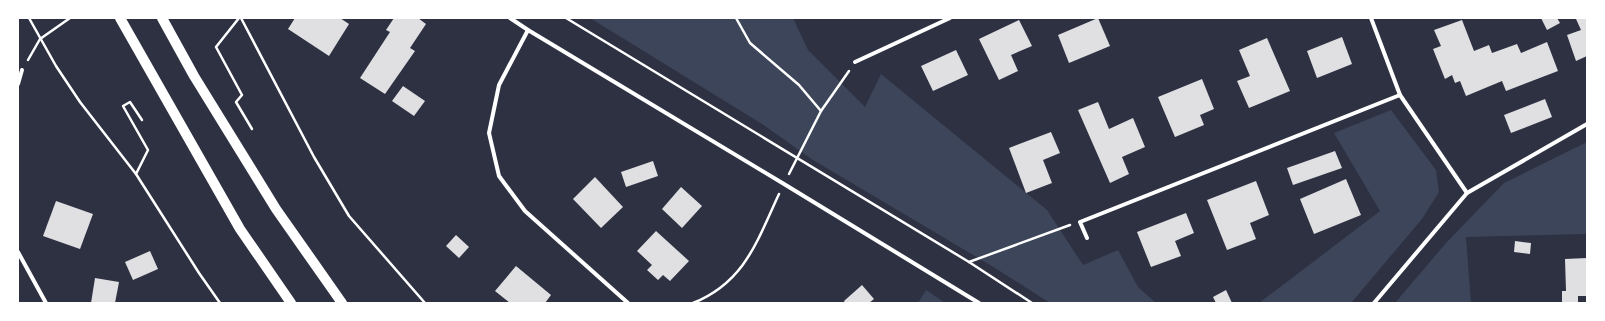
<svg xmlns="http://www.w3.org/2000/svg" width="1605" height="321" font-family="Quicksand,sans-serif">
<style>
.green{fill:#3c4559}
.building{fill:#e0e0e3}
.lines{fill:none;stroke-linecap:round;stroke-linejoin:round}
.path{stroke:#fff;stroke-width:2.5}
.minor{stroke:#fff;stroke-width:4}
.primary{stroke:#fff;stroke-width:10}
</style>
<rect width="100%" height="100%" fill="#2d3142"/>
<g class="green">
<path d="M590,18H793L808,50L865,107L881,74L1047,210L1083,265L1118,250L1138,287L1156,303H1050L995,268L813,160L762,124Z"/>
<path d="M1391,110L1436,170L1439,192L1422,219L1351,303H1259L1380,211L1334,133Z"/>
<path d="M1587,142V234L1466,237L1471,303H1395L1446,243L1504,183Z"/>
<path d="M926,290L945,303H918Z"/>
</g>
<g class="building">
<path d="M295,18H340L349,24L329,56L288,29Z"/>
<path d="M394,18H418L426,24L410,48L415,51L385,94L360,78L390,32L386,30Z"/>
<path d="M1098,18L1110,46L1069,63L1058,35Z"/>
<path d="M1541,18H1557L1560,23L1547,30Z"/>
<path d="M1578,18H1587V56L1576,61L1567,35L1581,30L1576,19Z"/>
<path d="M1019,20L1032,46L1011,55L1018,71L999,80L979,39Z"/>
<path d="M1462,20L1474,51L1489,45L1492,53L1517,44L1521,53L1547,42L1558,71L1506,91L1502,81L1466,96L1460,81L1455,83L1452,75L1445,79L1433,49L1441,46L1434,30Z"/>
<path d="M1342,37L1352,64L1317,78L1307,51Z"/>
<path d="M1267,38L1290,91L1249,108L1237,81L1250,76L1239,50Z"/>
<path d="M956,50L968,75L933,91L921,66Z"/>
<path d="M1202,79L1214,109L1200,115L1204,125L1175,137L1158,97Z"/>
<path d="M403,86L425,101L414,116L392,101Z"/>
<path d="M1545,99L1552,117L1511,133L1504,115Z"/>
<path d="M1098,102L1109,129L1133,118L1145,147L1122,157L1129,174L1110,183L1078,110Z"/>
<path d="M1051,132L1060,153L1043,160L1052,183L1026,193L1009,148Z"/>
<path d="M1335,151L1342,168L1293,185L1287,168Z"/>
<path d="M653,161L658,176L626,187L621,172Z"/>
<path d="M595,177L623,207L601,228L573,199Z"/>
<path d="M1346,179L1361,215L1314,234L1300,199Z"/>
<path d="M1256,181L1269,215L1250,223L1256,239L1227,250L1207,200Z"/>
<path d="M681,187L702,206L682,228L662,209Z"/>
<path d="M56,201L93,214L80,249L43,236Z"/>
<path d="M1186,213L1194,233L1175,241L1181,256L1151,267L1137,232Z"/>
<path d="M656,231L689,261L670,281L663,275L658,280L647,270L652,265L637,251Z"/>
<path d="M456,235L469,247L459,258L446,246Z"/>
<path d="M1515,241L1531,243L1530,254L1514,252Z"/>
<path d="M150,251L158,269L133,280L125,262Z"/>
<path d="M1587,258V296H1578V302H1562V291H1566L1565,259Z"/>
<path d="M516,266L551,295L545,303H510L495,291Z"/>
<path d="M95,278L119,282L115,303H91Z"/>
<path d="M862,285L874,299L869,303H845L844,301Z"/>
<path d="M1226,290L1232,303H1216L1213,297Z"/>
</g>
<g class="lines">
<g class="path">
<path d="M29,18L56,66L80,102L136,174L199,273L220,303"/>
<path d="M239,18L216,47L242,95L236,102L252,129"/>
<path d="M241,18L314,157L349,216L425,303"/>
<path d="M566,18L969,262L1032,303"/>
<path d="M736,18L750,43L799,85L821,111"/>
<path d="M28,60L40,39L70,18"/>
<path d="M136,174L148,150L123,106L130,102L142,120"/>
<path d="M789,174L821,111L849,71"/>
<path d="M969,262L1070,225"/>
<path d="M693,303C745,282 757,241 779,194"/>
</g>
<g class="minor">
<path d="M510,18L528,30L784,184L979,303"/>
<path d="M1371,18L1400,95L1467,193"/>
<path d="M528,30L499,85L489,133L499,176L525,211L628,303"/>
<path d="M855,62L950,18"/>
<path d="M18,84L22,70"/>
<path d="M1087,238L1080,222L1400,95"/>
<path d="M18,252L46,303"/>
<path d="M1374,303L1467,193L1587,124"/>
</g>
<g class="primary">
<path d="M120,18L240,229L291,303"/>
<path d="M162,18L194,76L276,209L342,303"/>
</g>
</g>
<rect width="1605" height="321" fill="none" stroke="#ffffff" stroke-width="38"/>
</svg>
